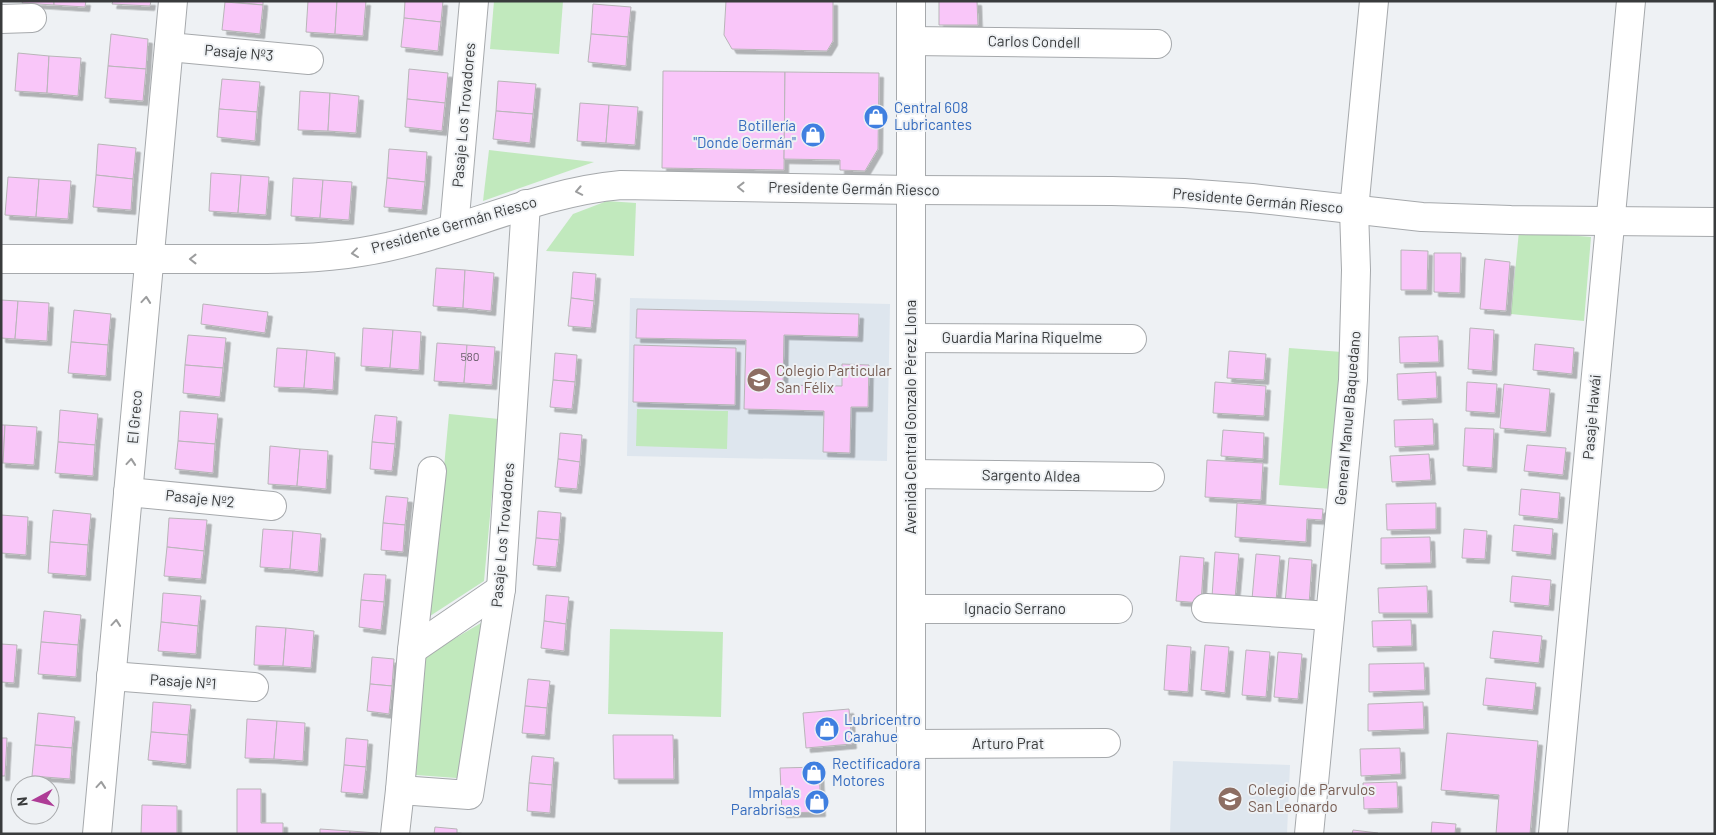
<svg xmlns="http://www.w3.org/2000/svg" width="1716" height="835" font-family="Barlow,sans-serif">
<style>
.built{fill:#dee6ee}
.green{fill:#c1e9bd}
.building{fill:#f9c6f9;stroke:#b8b5b8;filter:url(#shadow)}
.lines{fill:none;stroke-linecap:round;stroke-linejoin:round}
.minor-casing{stroke:#a6a9ac;stroke-width:30}
.tertiary-casing{stroke:#a6a9ac;stroke-width:30}
.minor{stroke:#fff;stroke-width:28}
.tertiary{stroke:#fff;stroke-width:28}
.oneway{stroke:#9c9d9e}
.labels{text-anchor:middle;stroke-width:4;stroke-linejoin:round;paint-order:stroke}
.number-label{font-size:12px;fill:#695e6b}
.street-label{font-size:15px;fill:#393b3c;stroke:#eef1f4}
.shop-label{font-size:15px;fill:#366cbe;stroke:#eef1f4;text-anchor:start}
.education-label{font-size:15px;fill:#785e54;stroke:#eef1f4;text-anchor:start}
</style>
<defs>
<filter id="shadow"><feDropShadow dx="4.5" dy="4.5" stdDeviation="0" flood-color="#0004"/></filter>
</defs>
<rect width="100%" height="100%" fill="#eef1f4"/>
<g class="built">
<path d="M630,298L890,304L887,461L627,456Z"/>
<path d="M1173,761L1290,765L1287,834H1170Z"/>
</g>
<g class="green">
<path d="M494,1H563L559,54L490,49Z"/>
<path d="M489,150L594,162L483,201Z"/>
<path d="M607,201L636,203L634,256L546,251L573,214Z"/>
<path d="M1519,231L1591,237L1584,321L1511,314Z"/>
<path d="M1289,348L1342,352L1332,489L1279,485Z"/>
<path d="M637,409L728,411L727,449L636,446Z"/>
<path d="M449,414L499,419L484,581L430,616Z"/>
<path d="M481,623L470,779L416,775L425,656Z"/>
<path d="M610,629L723,632L721,717L608,714Z"/>
</g>
<g class="building">
<path d="M23,1H54V5L22,3Z"/>
<path d="M54,1H86L85,7L54,5Z"/>
<path d="M113,1H151L150,6L112,4Z"/>
<path d="M225,1H263V5Z"/>
<path d="M308,1H337L335,34L306,32Z"/>
<path d="M337,1H366L363,36L335,34Z"/>
<path d="M405,1H443L441,22L404,18Z"/>
<path d="M726,1H833V41L827,51L732,49L724,35Z"/>
<path d="M939,1H977L978,25H939Z"/>
<path d="M225,2L263,5L260,34L222,30Z"/>
<path d="M593,4L631,7L628,37L591,34Z"/>
<path d="M404,18L441,22L438,51L401,47Z"/>
<path d="M111,34L148,39L146,69L108,66Z"/>
<path d="M591,34L628,37L626,66L588,62Z"/>
<path d="M18,53L49,56L47,93L15,91Z"/>
<path d="M49,56L81,58L78,96L47,93Z"/>
<path d="M108,66L146,69L143,101L105,98Z"/>
<path d="M409,69L448,73L445,103L407,99Z"/>
<path d="M663,71L785,72L784,170L662,168Z"/>
<path d="M785,72L879,73L878,149L865,171L840,170V160L784,159Z"/>
<path d="M222,79L260,82L257,112L219,109Z"/>
<path d="M498,81L536,84L533,114L496,111Z"/>
<path d="M300,91L330,93L328,131L298,130Z"/>
<path d="M330,93L359,96L356,133L328,131Z"/>
<path d="M407,99L445,103L442,131L405,127Z"/>
<path d="M580,103L609,105L606,143L577,141Z"/>
<path d="M609,105L638,107L635,145L606,143Z"/>
<path d="M219,109L257,112L255,141L217,137Z"/>
<path d="M496,111L533,114L530,143L493,139Z"/>
<path d="M98,144L136,148L133,179L96,175Z"/>
<path d="M389,149L427,152L425,182L387,178Z"/>
<path d="M211,173L241,175L238,213L209,211Z"/>
<path d="M96,175L133,179L131,210L93,207Z"/>
<path d="M241,175L269,177L266,215L238,213Z"/>
<path d="M8,177L39,179L36,217L5,215Z"/>
<path d="M293,178L323,180L320,218L291,216Z"/>
<path d="M387,178L425,182L422,210L384,207Z"/>
<path d="M39,179L71,181L68,219L36,217Z"/>
<path d="M323,180L352,182L349,220L320,218Z"/>
<path d="M1401,250L1428,251L1427,290H1401Z"/>
<path d="M1434,253H1461L1460,293L1434,292Z"/>
<path d="M1485,259L1510,262L1506,311L1480,309Z"/>
<path d="M436,268L465,270L463,308L433,306Z"/>
<path d="M465,270L494,273L491,311L463,308Z"/>
<path d="M573,272L596,274L594,301L571,298Z"/>
<path d="M571,298L594,301L591,328L568,326Z"/>
<path d="M1,300L18,301L15,339L1,338Z"/>
<path d="M18,301L49,303L47,341L15,339Z"/>
<path d="M203,304L268,312L265,333L201,324Z"/>
<path d="M637,309L859,314L858,337L784,335L783,385L842,386V364L869,365L868,407H851L850,453L823,452L824,411L744,409L746,340L636,338Z"/>
<path d="M74,310L111,314L108,345L71,342Z"/>
<path d="M363,328L393,330L390,368L361,366Z"/>
<path d="M1470,328L1494,330L1492,371L1468,369Z"/>
<path d="M393,330L421,332L419,370L390,368Z"/>
<path d="M188,335L226,338L223,368L185,365Z"/>
<path d="M1438,336L1439,362L1400,363L1399,337Z"/>
<path d="M71,342L108,345L106,376L68,373Z"/>
<path d="M437,343L467,345L464,383L434,381Z"/>
<path d="M1535,344L1574,348L1572,374L1533,370Z"/>
<path d="M467,345L495,347L492,385L464,383Z"/>
<path d="M634,345L736,348L735,405L633,402Z"/>
<path d="M277,348L307,350L304,388L274,387Z"/>
<path d="M307,350L335,353L333,390L304,388Z"/>
<path d="M1229,351L1266,354L1264,380L1227,378Z"/>
<path d="M555,353L577,355L575,382L553,380Z"/>
<path d="M185,365L223,368L220,397L183,393Z"/>
<path d="M1436,372L1437,398L1398,400L1397,374Z"/>
<path d="M553,380L575,382L572,409L550,407Z"/>
<path d="M1215,382L1266,386L1264,416L1213,413Z"/>
<path d="M1467,382L1497,384L1495,413L1466,411Z"/>
<path d="M1504,384L1550,389L1546,432L1500,428Z"/>
<path d="M60,410L98,414L95,445L58,442Z"/>
<path d="M180,411L218,414L215,444L178,441Z"/>
<path d="M375,415L397,417L395,444L372,442Z"/>
<path d="M1433,419L1434,445L1395,447L1394,420Z"/>
<path d="M1,425H5L3,463H1Z"/>
<path d="M5,425L37,427L34,465L3,463Z"/>
<path d="M1465,428L1494,429L1492,468L1463,466Z"/>
<path d="M1223,430L1264,433L1263,459L1221,456Z"/>
<path d="M560,433L582,435L580,462L558,459Z"/>
<path d="M178,441L215,444L213,473L175,469Z"/>
<path d="M58,442L95,445L93,476L55,473Z"/>
<path d="M372,442L395,444L392,471L370,469Z"/>
<path d="M1527,445L1566,448L1563,475L1524,471Z"/>
<path d="M270,446L300,449L297,486L268,484Z"/>
<path d="M300,449L328,451L326,489L297,486Z"/>
<path d="M1429,454L1431,480L1392,482L1390,456Z"/>
<path d="M558,459L580,462L577,489L555,487Z"/>
<path d="M1207,460L1263,463L1261,500L1205,497Z"/>
<path d="M1521,489L1560,493L1558,519L1519,515Z"/>
<path d="M386,496L408,498L405,525L383,523Z"/>
<path d="M1237,503L1323,509L1322,520L1307,519L1306,542L1235,537Z"/>
<path d="M1436,503V529L1387,530L1386,504Z"/>
<path d="M53,510L91,514L88,545L50,542Z"/>
<path d="M538,511L561,513L559,540L536,538Z"/>
<path d="M1,515L28,517L26,555L1,553Z"/>
<path d="M169,518L207,520L204,551L167,547Z"/>
<path d="M383,523L405,525L403,552L381,550Z"/>
<path d="M1514,525L1553,529L1551,555L1512,551Z"/>
<path d="M263,529L293,531L290,569L260,567Z"/>
<path d="M1464,529L1487,531L1485,559L1462,558Z"/>
<path d="M293,531L321,534L318,572L290,569Z"/>
<path d="M1430,537L1431,563L1381,564V538Z"/>
<path d="M536,538L559,540L556,567L533,565Z"/>
<path d="M50,542L88,545L86,576L48,573Z"/>
<path d="M167,547L204,551L201,579L164,576Z"/>
<path d="M1215,552L1239,554L1235,599L1212,597Z"/>
<path d="M1256,554L1280,556L1276,601L1252,599Z"/>
<path d="M1180,556L1204,558L1201,603L1176,601Z"/>
<path d="M1289,558L1312,560L1309,605L1285,603Z"/>
<path d="M364,574L386,575L384,602L361,600Z"/>
<path d="M1512,576L1551,580L1549,606L1510,602Z"/>
<path d="M1427,586L1428,613H1379L1378,588Z"/>
<path d="M163,593L201,596L198,626L161,622Z"/>
<path d="M546,595L569,597L566,624L544,621Z"/>
<path d="M361,600L384,602L381,630L359,627Z"/>
<path d="M44,611L81,615L78,645L41,642Z"/>
<path d="M1411,620L1412,646L1373,647L1372,621Z"/>
<path d="M544,621L566,624L564,651L541,648Z"/>
<path d="M161,622L198,626L196,654L158,651Z"/>
<path d="M256,626L286,628L283,666L254,665Z"/>
<path d="M286,628L314,631L311,668L283,666Z"/>
<path d="M1493,631L1542,636L1539,663L1490,658Z"/>
<path d="M41,642L78,645L76,677L38,674Z"/>
<path d="M1,644L17,645L14,683L1,682Z"/>
<path d="M1167,645L1191,647L1188,692L1164,690Z"/>
<path d="M1205,645L1229,647L1225,693L1201,690Z"/>
<path d="M1246,650L1270,652L1266,697L1242,695Z"/>
<path d="M1278,652L1302,654L1298,699L1274,697Z"/>
<path d="M372,657L394,659L392,686L370,684Z"/>
<path d="M1424,663L1425,690L1369,692V664Z"/>
<path d="M1486,678L1536,683L1533,710L1483,705Z"/>
<path d="M528,679L550,681L547,708L525,706Z"/>
<path d="M370,684L392,686L389,714L367,711Z"/>
<path d="M153,702L191,705L188,735L151,732Z"/>
<path d="M1423,702L1424,729L1368,731V704Z"/>
<path d="M525,706L547,708L545,735L522,733Z"/>
<path d="M849,709L852,744L806,748L803,713Z"/>
<path d="M38,713L75,717L72,748L35,745Z"/>
<path d="M247,719L277,721L274,759L245,758Z"/>
<path d="M277,721L305,723L303,761L274,759Z"/>
<path d="M151,732L188,735L186,764L148,760Z"/>
<path d="M1447,733L1538,741L1530,834H1496L1499,795L1441,790Z"/>
<path d="M613,735H673L674,779H614Z"/>
<path d="M1,738H7L5,776H1Z"/>
<path d="M346,738L368,740L366,767L344,765Z"/>
<path d="M35,745L72,748L70,779L32,776Z"/>
<path d="M1400,748L1401,774L1361,776L1360,749Z"/>
<path d="M532,756L554,758L552,785L529,783Z"/>
<path d="M344,765L366,767L363,794L341,792Z"/>
<path d="M819,767L821,812L782,813L780,768Z"/>
<path d="M1397,782L1398,808L1364,809L1363,783Z"/>
<path d="M529,783L552,785L550,813L527,811Z"/>
<path d="M237,789H261V823H283V834H237Z"/>
<path d="M142,805L177,806V834H141Z"/>
<path d="M1432,822L1456,824L1455,834H1431Z"/>
<path d="M435,827L457,829V834H434Z"/>
<path d="M320,829L350,831V834H320Z"/>
<path d="M1353,830L1378,833V834H1352Z"/>
<path d="M350,831L378,833V834H350Z"/>
</g>
<g class="lines">
<defs>
<g id="minor">
<path d="M1,19L32,18"/>
<path d="M911,41L1157,44"/>
<path d="M169,47L309,60"/>
<path d="M454,228L474,1"/>
<path d="M1,259C73,259 145,259 217,259C265,259 314,260 361,252C451,238 531,193 621,185L912,190L1112,191L1184,193L1252,198L1422,217L1511,220L1715,222"/>
<path d="M911,338L1132,339"/>
<path d="M911,474L1150,477"/>
<path d="M128,492L272,506"/>
<path d="M1206,608L1330,616"/>
<path d="M911,609H1118"/>
<path d="M412,650L501,589"/>
<path d="M111,676L254,687"/>
<path d="M911,744L1106,743"/>
<path d="M400,790L469,795L501,589L526,204"/>
<path d="M97,834L173,1"/>
<path d="M395,834L400,790L412,650L432,471"/>
<path d="M1309,834L1353,380L1356,270L1354,210L1374,1"/>
<path d="M1553,834L1631,1"/>
</g>
<path id="tertiary" d="M911,1V834"/>
</defs>
<use href="#minor" class="minor-casing"/>
<use href="#tertiary" class="tertiary-casing"/>
<use href="#minor" class="minor"/>
<use href="#tertiary" class="tertiary"/>
</g>
<defs><path id="oneway-chevron" d="M-2-3.5L2.5 0L-2 3.5" fill="none" stroke-width="1.6" stroke-linecap="round" stroke-linejoin="round" transform="scale(1.25)"/></defs>
<g class="oneway">
<use href="#oneway-chevron" transform="translate(741 187) rotate(-179)"/>
<use href="#oneway-chevron" transform="translate(579 191) rotate(169)"/>
<use href="#oneway-chevron" transform="translate(355 253) rotate(173)"/>
<use href="#oneway-chevron" transform="translate(193 259) rotate(180)"/>
<use href="#oneway-chevron" transform="translate(146 300) rotate(-85)"/>
<use href="#oneway-chevron" transform="translate(131 462) rotate(-85)"/>
<use href="#oneway-chevron" transform="translate(116 623) rotate(-85)"/>
<use href="#oneway-chevron" transform="translate(101 785) rotate(-85)"/>
</g>
<defs>
<symbol id="shop-disc" viewBox="-11 -11 22 22"><circle r="9.5" fill="#3f7fe0" stroke="#eef1f4"/><path d="M-5-2.5h2.3a2.7 3.5 0 0 1 5.4 0H5L5.5 6h-11ZM-1.5-2.5h3a1.5 2.3 0 0 0-3 0Z" fill="#fff"/></symbol>
<symbol id="school-disc" viewBox="-11 -11 22 22"><circle r="9.5" fill="#8d6e63" stroke="#eef1f4"/><path d="M0-5L7-2L0 1L-7-2ZM-4 1L0 2.5L4 1V4Q0 6-4 4Z" fill="#fff"/></symbol>
</defs>
<g fill-rule="evenodd">
<use href="#shop-disc" x="862" y="103" width="28" height="28"/>
<use href="#shop-disc" x="799" y="121" width="28" height="28"/>
<use href="#school-disc" x="745" y="366" width="28" height="28"/>
<use href="#shop-disc" x="813" y="715" width="28" height="28"/>
<use href="#shop-disc" x="800" y="759" width="28" height="28"/>
<use href="#school-disc" x="1216" y="785" width="28" height="28"/>
<use href="#shop-disc" x="803" y="788" width="28" height="28"/>
</g>
<g class="labels">
<g class="number-label">
<text x="470" y="361">580</text>
</g>
<g class="street-label">
<text transform="translate(1034 42) rotate(1)" y="5">Carlos Condell</text>
<text transform="translate(239 53) rotate(5)" y="5">Pasaje Nº3</text>
<text transform="translate(464 115) rotate(-85)" y="5">Pasaje Los Trovadores</text>
<text transform="translate(854 189) rotate(1)" y="5">Presidente Germán Riesco</text>
<text transform="translate(1258 201) rotate(5)" y="5">Presidente Germán Riesco</text>
<text transform="translate(454 225) rotate(-16)" y="5">Presidente Germán Riesco</text>
<text x="1022" y="343">Guardia Marina Riquelme</text>
<text transform="translate(135 417) rotate(-85)" y="5">El Greco</text>
<text transform="translate(911 417) rotate(-90)" y="5">Avenida Central Gonzalo Pérez Llona</text>
<text transform="translate(1592 417) rotate(-85)" y="5">Pasaje Hawái</text>
<text transform="translate(1348 418) rotate(-85)" y="5">General Manuel Baquedano</text>
<text transform="translate(1031 476) rotate(1)" y="5">Sargento Aldea</text>
<text transform="translate(200 499) rotate(6)" y="5">Pasaje Nº2</text>
<text transform="translate(503 535) rotate(-85)" y="5">Pasaje Los Trovadores</text>
<text x="1015" y="614">Ignacio Serrano</text>
<text transform="translate(183 682) rotate(4)" y="5">Pasaje Nº1</text>
<text x="1008" y="749">Arturo Prat</text>
</g>
<g class="shop-label">
<text x="894" y="113">Central 608<tspan x="894" dy="17">Lubricantes</tspan></text>
<text x="796" y="131" text-anchor="end">Botillería<tspan x="796" dy="17">"Donde Germán"</tspan></text>
<text x="844" y="725">Lubricentro<tspan x="844" dy="17">Carahue</tspan></text>
<text x="832" y="769">Rectificadora<tspan x="832" dy="17">Motores</tspan></text>
<text x="800" y="798" text-anchor="end">Impala's<tspan x="800" dy="17">Parabrisas</tspan></text>
</g>
<g class="education-label">
<text x="776" y="376">Colegio Particular<tspan x="776" dy="17">San Félix</tspan></text>
<text x="1248" y="795">Colegio de Parvulos<tspan x="1248" dy="17">San Leonardo</tspan></text>
</g>
</g>
<rect width="1716" height="835" fill="none" stroke="#393b3c" stroke-width="5"/>
<g transform="translate(35 800) rotate(263)"><circle r="24" fill="#eef1f4" stroke="#a6a8aa"/>
<path d="M0-4L9 19L0 12L-9 19Z" fill="#ae3c96"/>
<text y="-8" font-size="14" font-weight="bold" text-anchor="middle" fill="#393b3c">N</text>
</g>
</svg>
